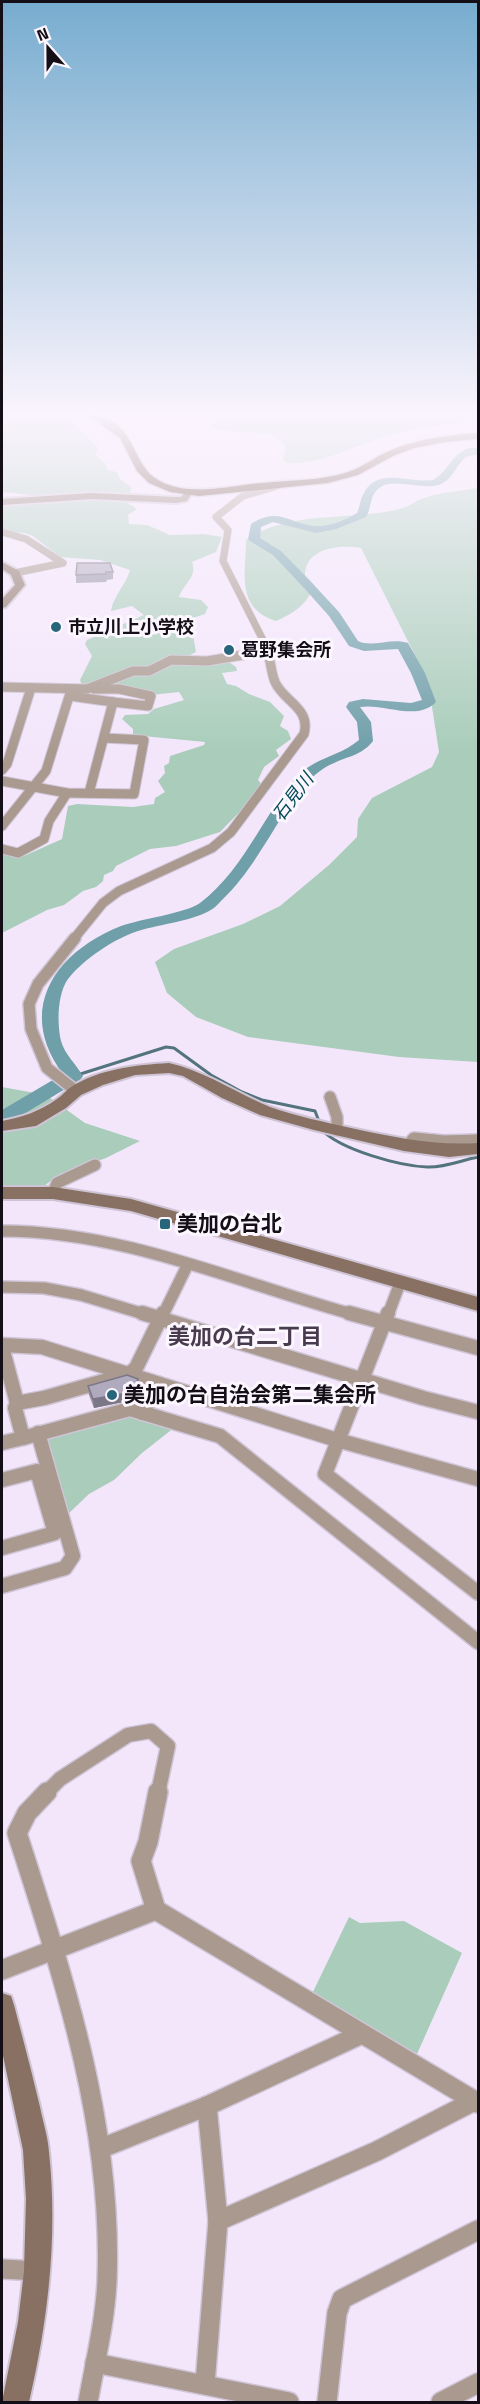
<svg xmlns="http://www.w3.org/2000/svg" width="480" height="2404" font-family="'Titillium Web','Noto Sans JP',sans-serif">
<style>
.green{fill:#a9cdba}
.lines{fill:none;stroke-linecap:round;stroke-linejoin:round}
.stream{stroke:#54747d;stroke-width:3}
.river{fill:#6f9fa9;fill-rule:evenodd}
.street-far4-casing{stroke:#cfc4d6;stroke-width:8}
.street-far3-casing{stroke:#cfc4d6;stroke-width:11}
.street-far2-casing{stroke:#cfc4d6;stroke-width:14}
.street-far1-casing{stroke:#cfc4d6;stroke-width:17}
.street-casing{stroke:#cfc4d6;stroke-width:22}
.secondary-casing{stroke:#cfc4d6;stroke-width:4}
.highway-casing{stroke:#cfc4d6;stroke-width:3}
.street-far4{stroke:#a9998f;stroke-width:7}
.street-far3{stroke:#a9998f;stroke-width:9}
.street-far2{stroke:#a9998f;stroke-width:11}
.street-far1{stroke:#a9998f;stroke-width:14}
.street{stroke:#a9998f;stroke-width:19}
.secondary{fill:#887163;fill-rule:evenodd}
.highway{fill:#5c3d2a;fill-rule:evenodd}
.wall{fill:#9792a4}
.shaded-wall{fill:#7b7786}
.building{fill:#b0aabf;stroke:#7b7786;stroke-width:1.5}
.poi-dot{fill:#27657b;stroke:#fcf6ff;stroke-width:2}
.labels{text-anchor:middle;stroke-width:6;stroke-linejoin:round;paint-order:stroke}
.far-poi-label{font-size:18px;font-weight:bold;fill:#140f16;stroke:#fcf6ff;text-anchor:start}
.far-water-label{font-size:18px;font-style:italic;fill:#004a56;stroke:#fcf6ff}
.poi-label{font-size:21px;font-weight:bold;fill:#140f16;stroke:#fcf6ff;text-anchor:start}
.neighbourhood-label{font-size:22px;font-weight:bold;fill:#473c4d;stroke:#fcf6ff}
</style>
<rect width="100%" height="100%" fill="#f3e6fb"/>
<g class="green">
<path d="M2,416H67L98,448L95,455L106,464L107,470L117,472L119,478L132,488L128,495L40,496L2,492Z"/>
<path d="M225,416H478V421C449,424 415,427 386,436C354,446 321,465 287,463L283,459L286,447L275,435L214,429L211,426L216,420Z"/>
<path d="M478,488V1062L399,1057L248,1037L196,1017L167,993L155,962L174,949L243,924L280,906L329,865L357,837L358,819L372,798L432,767L439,752L428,681L361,548C340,544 305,548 305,575L314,585C308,604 294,613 276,621C235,608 246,573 246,540C290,509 353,522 403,508C410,506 416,500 424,498C441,492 460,491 478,488Z"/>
<path d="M97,499C113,500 124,499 137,509L128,515L129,524L147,525L170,535L204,534L222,537L216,552L192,562C198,577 183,584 179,597L201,600L208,607L205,614L190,619L183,625L193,635L196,652L186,657L226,660L236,667L237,671L222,673L227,684L236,686L249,694L270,702L284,716L280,726L288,731L291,739L276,750L279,756L264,767L258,780L262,785L256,795L220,832L176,846L150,849L116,866L113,871L104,875L103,881L96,887L83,891L64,905L47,910L2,933V853L24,856L62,839L68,806L77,804L133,807L154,804L155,798L165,792L158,781L165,773L164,766L169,763L170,756L204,745L205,742L133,735V729L122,719L125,715L148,714L154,709L184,700L179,692L151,695L82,685L80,680L92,656L85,644L87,640L144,615L132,606L111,611C113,596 126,585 130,570L100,560L60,557L33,536L25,533L2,532V504Z"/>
<path d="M2,1087L46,1095L85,1123L140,1141L106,1158L60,1174L44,1186H2Z"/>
<path d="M129,1412L175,1427L142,1453L114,1480L89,1494L67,1515L44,1439Z"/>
<path d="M349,1917L360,1923L404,1921L462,1953L417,2054L312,1994Z"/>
</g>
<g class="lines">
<g class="stream">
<path d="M74,1076L166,1047L174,1048L211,1075L242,1092L262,1100L315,1111L320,1124"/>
<path d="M322,1130C341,1150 400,1166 427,1167C444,1168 462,1160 478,1157"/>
</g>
<path class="river" d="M469,448H478V454L466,457C457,464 452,480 441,484C422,492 390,474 376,491C370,498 371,509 366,517L336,529L316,533L273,522L261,527L260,538L281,551L313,584L339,612L358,641C373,648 391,637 408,643L425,673L436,702C417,722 384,703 360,707L371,722L373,741C362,755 349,756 334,763C322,768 310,778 302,788C274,824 256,867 223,899C219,903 214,909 209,911C192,921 155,925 135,932C111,941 84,959 68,979C57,994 57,1025 61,1041C65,1055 76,1064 83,1076L80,1080L9,1123L2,1124V1110L63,1074C15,1010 55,952 121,926C140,919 187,913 200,903C241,872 260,823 291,783C313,756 336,759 359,740L357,722L346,707L349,702L363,699L411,703L422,700L411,673L398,649L364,651L349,646L329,616L305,589L273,555L250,541L248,539L251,524C278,507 287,522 313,526C327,528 346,520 357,513C360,507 360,500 363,495C376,465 411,484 433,480C449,471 451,454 469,448Z"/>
<defs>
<g id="street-far4">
<path d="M2,532L26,539L63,563L15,573"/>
<path d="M266,646L223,561L228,530L216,517L243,496L277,486"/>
</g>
<g id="street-far3">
<path d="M2,687L87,689L133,671H149L171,660L207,661L268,651"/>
<path d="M94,689H119L151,696L148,706L113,702"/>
<path d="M70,696L113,702L89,793"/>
<path d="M2,770L7,764L31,688"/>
<path d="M2,781L67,793L134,794L144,740L104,738"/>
<path d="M2,826L46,771L71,690"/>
<path d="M2,849L18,853L44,839L49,821L67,793"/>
<path d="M73,940L103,903L119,891L212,848L231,832L304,734C311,708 284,702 275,682C270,670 271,657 265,645"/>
</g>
<g id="street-far2">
<path d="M75,938L38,984L29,1004L31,1029L47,1068L76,1091"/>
<path d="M330,1097L337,1117V1130"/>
<path d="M426,1143L412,1140L414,1138L444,1141L478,1140"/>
<path d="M53,1193L57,1183L95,1165"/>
<path d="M2,1231C124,1231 238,1283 355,1315"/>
<path d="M2,1287L44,1288L81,1295L147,1315"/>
<path d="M163,1315L187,1266"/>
<path d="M388,1315L400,1283"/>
</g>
<g id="street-far1">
<path d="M142,1313L423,1398L478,1412"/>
<path d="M349,1313L478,1348"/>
<path d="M388,1313L325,1474L478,1593"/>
<path d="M2,1345L42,1347L337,1440L478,1479"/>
<path d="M2,1347L17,1403L44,1398L129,1374L136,1368L163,1313"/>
<path d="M17,1403L15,1408L23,1438L130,1409L220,1436L478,1642"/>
<path d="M142,1413L159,1384"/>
<path d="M2,1443L23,1438"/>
<path d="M2,1480L37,1471L55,1533L2,1548"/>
<path d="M2,1586L65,1568L73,1556L38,1433"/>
<path d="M46,1793L60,1779L128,1735L151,1731L168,1746L158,1793"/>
</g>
<g id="street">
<path d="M47,1792L27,1813L17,1833C64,1979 113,2126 107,2281C105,2322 95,2362 88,2402"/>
<path d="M158,1792L148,1842L141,1861L156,1910L478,2103"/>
<path d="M2,1970L156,1910"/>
<path d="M102,2148L207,2106L362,2034"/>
<path d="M218,2221L377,2151L474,2101"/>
<path d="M2,2269L38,2271"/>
<path d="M95,2363L289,2402"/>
<path d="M205,2384L218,2221L207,2106"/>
<path d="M327,2402L337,2313L342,2299L478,2230"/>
<path d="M441,2402L478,2383"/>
</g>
<g id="secondary">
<path d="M188,489L193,492L187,501L176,503L92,499L2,505V499L92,493L176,497H181Z"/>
<path d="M2,562L19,571L25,585L6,607L2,608V599L15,585L11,575L2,569Z"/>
<path d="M169,1063C205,1071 236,1093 270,1107C296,1116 324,1122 351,1128C393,1137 434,1146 478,1143V1154L449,1157L404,1151L314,1130L260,1115L222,1098L183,1076L169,1073L135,1075L103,1085L81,1095L66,1108L36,1126L2,1131V1121C22,1117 39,1112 57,1099C62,1096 66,1090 71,1087C99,1069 136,1065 169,1063Z"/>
<path d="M2,1187H53L131,1199L478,1297V1311L131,1211L53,1199H2Z"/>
<path d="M2,1993L11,1996L14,2005C23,2039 32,2073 40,2107C43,2122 48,2137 49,2152C58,2237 48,2320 29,2402H2L18,2322L24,2271L26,2199L23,2150L2,2051Z"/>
</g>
<path id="highway" d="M89,416C126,415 129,445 145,468C154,482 174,488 189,489C214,491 238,485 262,483C291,480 320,481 348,472C363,467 375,457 389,451C417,439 448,435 478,433V439L445,442L414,448L393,456L358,475L328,483L199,496L170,492L149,483L137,471L120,438Z"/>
</defs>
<use href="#street-far4" class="street-far4-casing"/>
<use href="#street-far3" class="street-far3-casing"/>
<use href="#street-far2" class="street-far2-casing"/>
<use href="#street-far1" class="street-far1-casing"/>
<use href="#street" class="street-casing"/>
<use href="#secondary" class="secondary-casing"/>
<use href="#highway" class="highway-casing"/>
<use href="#street-far4" class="street-far4"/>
<use href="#street-far3" class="street-far3"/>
<use href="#street-far2" class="street-far2"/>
<use href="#street-far1" class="street-far1"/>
<use href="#street" class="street"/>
<use href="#secondary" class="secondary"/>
<use href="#highway" class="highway"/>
</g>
<g class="wall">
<path d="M113,572V579L107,580L106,582L76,583V575Z"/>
<path d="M88,1386L139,1387L133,1400L94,1408L89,1395Z"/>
</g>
<path class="shaded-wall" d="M138,1379L139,1387L133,1400L94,1408L93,1399Z"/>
<g class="building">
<path d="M77,563H110L113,572H106V574L76,575Z"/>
<path d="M127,1375L138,1379L133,1392L93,1399L88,1386Z"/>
</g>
<linearGradient id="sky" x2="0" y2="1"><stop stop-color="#77accf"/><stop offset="0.55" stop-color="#faf4fd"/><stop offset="1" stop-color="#faf4fd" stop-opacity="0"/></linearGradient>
<rect width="480" height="752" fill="url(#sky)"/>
<g class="poi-dot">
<circle cx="56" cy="627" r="6"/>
<circle cx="229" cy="650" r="6"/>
<rect x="159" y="1218" width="12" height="12" rx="3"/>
<circle cx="112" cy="1395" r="6"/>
</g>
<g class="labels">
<g class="far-poi-label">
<text x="68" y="633">市立川上小学校</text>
<text x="241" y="656">葛野集会所</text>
</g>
<g class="far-water-label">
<text transform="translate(293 797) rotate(-53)" y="6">石見川</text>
</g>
<g class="poi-label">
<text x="177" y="1231">美加の台北</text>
<text x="124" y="1402">美加の台自治会第二集会所</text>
</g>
<g class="neighbourhood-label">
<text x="245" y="1344">美加の台二丁目</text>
</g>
</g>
<rect width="480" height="2404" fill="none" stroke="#140f16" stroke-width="6"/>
<g transform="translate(48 48) rotate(339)" stroke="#fcf6ff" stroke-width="4.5" paint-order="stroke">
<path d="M0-4.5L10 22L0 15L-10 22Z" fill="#140f16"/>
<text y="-9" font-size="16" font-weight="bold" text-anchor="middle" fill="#140f16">N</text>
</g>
</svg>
